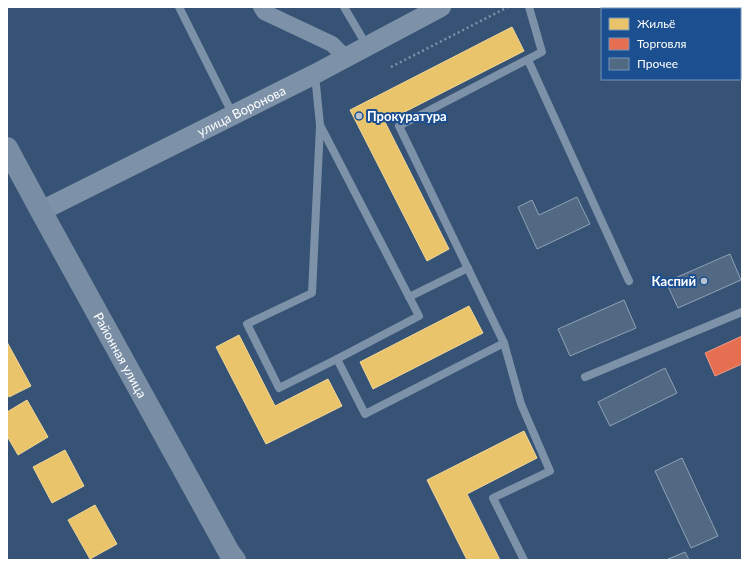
<svg xmlns="http://www.w3.org/2000/svg" width="749" height="567" font-family="Lato,sans-serif">
<style>
.homes{fill:#e9c46a;stroke:#f0d697}
.shops{fill:#e76f51;stroke:#ee9a85}
.building{fill:#526984;stroke:#92a2b6}
.lines{fill:none;stroke-linecap:round;stroke-linejoin:round}
.path{stroke:#7d92a8;stroke-width:2.5;stroke-dasharray:2 3;stroke-linecap:butt}
.service{stroke:#7d92a8;stroke-width:8}
.minor{stroke:#7d92a8;stroke-width:16}
.tertiary{stroke:#7d92a8;stroke-width:20}
.secondary{stroke:#798da4;stroke-width:22}
.poi-dot{fill:#b9c2ce;stroke:#1b4f8f;stroke-width:1.5}
.labels{text-anchor:middle;stroke-width:4;stroke-linejoin:round;paint-order:stroke}
.street-label{font-size:13px;fill:#fff;stroke:#1b4f8f}
.poi-label{font-size:13px;font-weight:bold;fill:#fff;stroke:#1b4f8f;text-anchor:start}
</style>
<rect width="100%" height="100%" fill="#365274"/>
<g class="homes">
<path d="M512,27L524,51L385,122L449,249L427,261L350,110Z"/>
<path d="M469,306L483,333L373,389L360,362Z"/>
<path d="M239,335L275,406L328,379L342,406L266,444L216,347Z"/>
<path d="M7,342L31,386L9,397L7,393Z"/>
<path d="M27,400L48,437L18,455L7,436V412Z"/>
<path d="M524,431L537,458L467,494L500,560H467L427,480Z"/>
<path d="M65,450L84,486L52,503L33,467Z"/>
<path d="M95,505L117,544L90,559L68,520Z"/>
</g>
<path class="shops" d="M742,336V364L715,376L705,353Z"/>
<g class="building">
<path d="M577,197L590,224L537,249L518,207L532,200L539,215Z"/>
<path d="M730,254L741,280L678,308L666,282Z"/>
<path d="M624,300L636,328L570,356L558,329Z"/>
<path d="M665,368L677,393L610,426L598,402Z"/>
<path d="M682,458L718,536L691,548L655,471Z"/>
<path d="M685,552L689,560H666Z"/>
</g>
<g class="lines">
<path class="path" d="M391,67L508,7"/>
<g class="service">
<path d="M179,7L233,115"/>
<path d="M344,7L367,46"/>
<path d="M528,60L629,281"/>
<path d="M315,75L320,125L419,316L337,359L365,414L504,343L521,404L550,471L493,498L524,560"/>
<path d="M320,126L312,293L247,324L279,388L337,359"/>
<path d="M409,297L468,268"/>
<path d="M504,343L399,126L542,52L529,7"/>
<path d="M585,377L742,312"/>
</g>
<path class="minor" d="M261,7L264,12L332,44L346,58"/>
<path class="tertiary" id="s1" d="M41,211L315,74L441,7"/>
<path class="secondary" id="s2" d="M7,148L41,211L229,552L235,560"/>
</g>
<g class="poi-dot">
<circle cx="359" cy="116" r="4"/>
<circle cx="704" cy="281" r="4"/>
</g>
<g class="labels">
<g class="street-label">
<text dy="5" stroke="none"><textPath href="#s1" startOffset="224">улица Воронова</textPath></text>
<text dy="5" stroke="none"><textPath href="#s2" startOffset="236">Районная улица</textPath></text>
</g>
<g class="poi-label">
<text x="367" y="121">Прокуратура</text>
<text x="696" y="286" text-anchor="end">Каспий</text>
</g>
</g>
<rect width="749" height="567" fill="none" stroke="#ffffff" stroke-width="16"/>
<rect x="601" y="8" width="140" height="72" fill="#1b4f8f" stroke="#7695bc"/>
<rect x="609" y="18" width="20" height="12" fill="#e9c46a" stroke="#7695bc"/>
<text x="637" y="28" font-size="12" fill="#ffffff">Жильё</text>
<rect x="609" y="38" width="20" height="12" fill="#e76f51" stroke="#7695bc"/>
<text x="637" y="48" font-size="12" fill="#ffffff">Торговля</text>
<rect x="609" y="58" width="20" height="12" fill="#526984" stroke="#7695bc"/>
<text x="637" y="68" font-size="12" fill="#ffffff">Прочее</text>
</svg>
